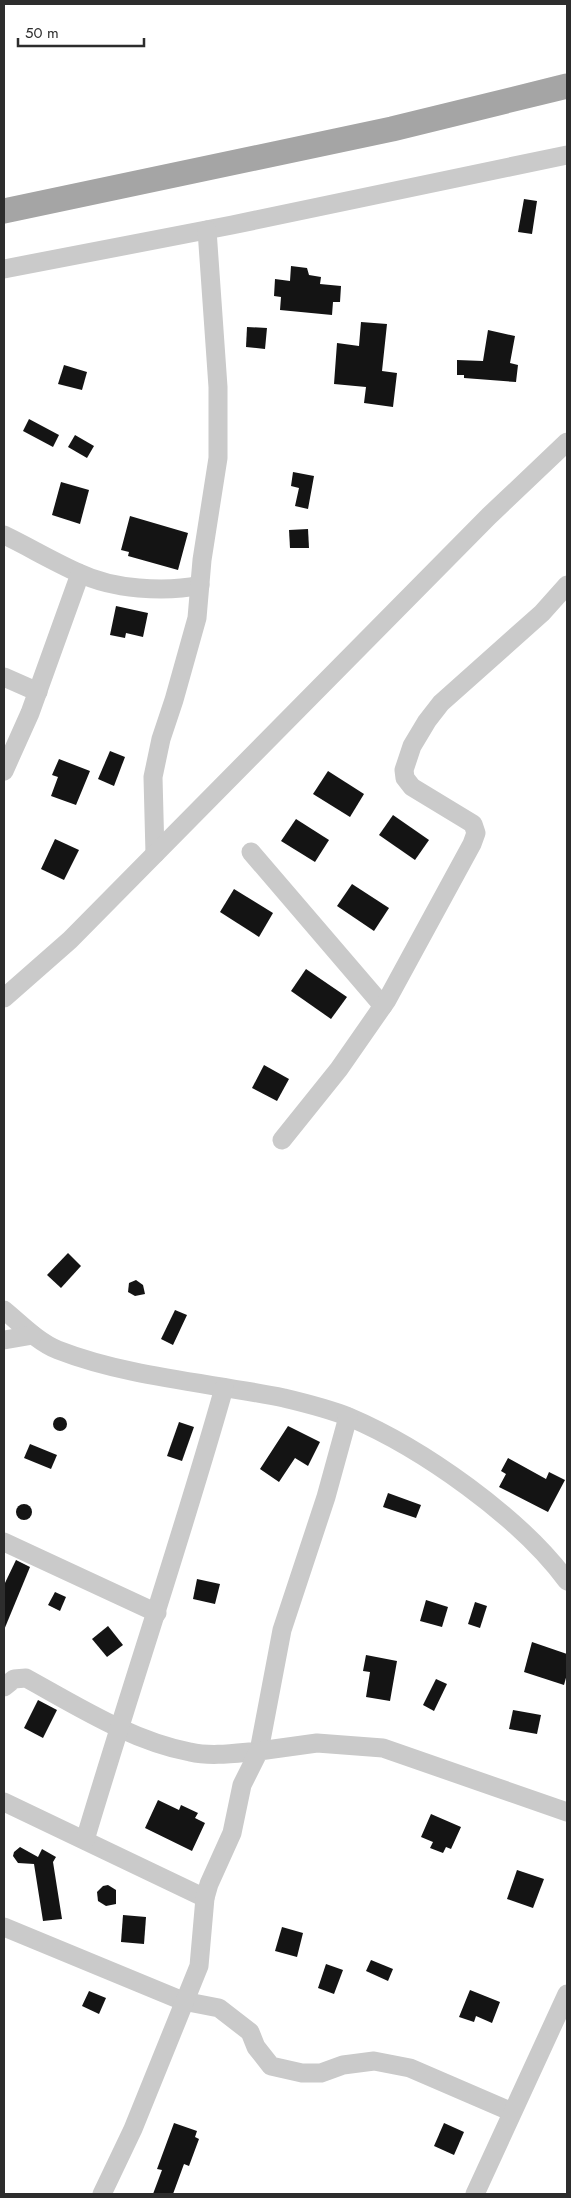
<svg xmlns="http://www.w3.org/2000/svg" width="571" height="2198" font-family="Jost,sans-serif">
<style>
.building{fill:#141414}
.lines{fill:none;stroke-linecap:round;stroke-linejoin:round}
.minor{stroke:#cacaca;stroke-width:19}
.major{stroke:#a5a5a5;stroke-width:25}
</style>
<rect width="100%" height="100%" fill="#fff"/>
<g class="building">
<path d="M524,199L537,201L532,234L518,232Z"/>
<path d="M291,266L307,268L309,275L321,277L320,284L341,286L340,302H333L332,315L280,310L281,297L274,296L275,279L290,281Z"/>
<path d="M361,322L387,324L382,371L397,373L393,407L364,403L366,387L334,384L337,343L359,346Z"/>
<path d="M247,327L267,328L265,349L246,347Z"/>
<path d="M488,330L515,336L510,363L518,365L516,382L464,378V375H457V360L483,361Z"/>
<path d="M64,365L87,372L82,390L58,384Z"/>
<path d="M29,419L59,435L53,447L23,431Z"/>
<path d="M75,435L94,446L87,458L68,447Z"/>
<path d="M293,472L314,476L308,509L295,506L299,488L291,486Z"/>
<path d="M61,482L89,490L80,524L52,515Z"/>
<path d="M130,516L188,533L178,570L128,556L129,552L121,550Z"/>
<path d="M308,529L309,548H290L289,530Z"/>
<path d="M116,606L148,613L143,637L126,633L125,638L110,635Z"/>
<path d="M110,751L125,757L114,786L98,779Z"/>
<path d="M59,759L90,771L76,805L51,796L58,777L52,775Z"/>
<path d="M328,771L364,794L350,817L313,794Z"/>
<path d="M393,815L429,840L415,860L379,835Z"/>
<path d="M296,819L329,840L315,862L281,841Z"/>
<path d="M55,839L79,850L64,880L41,869Z"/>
<path d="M352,884L389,908L374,931L337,906Z"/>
<path d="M234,889L273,913L259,937L220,912Z"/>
<path d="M306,969L347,997L331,1019L291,991Z"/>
<path d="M264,1065L289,1079L277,1101L252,1088Z"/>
<path d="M68,1253L81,1266L61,1288L47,1275Z"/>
<path d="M136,1280L143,1285L145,1294L135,1296L128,1292L129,1283Z"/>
<path d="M175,1310L187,1315L173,1345L161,1339Z"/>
<circle cx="60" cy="1424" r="7"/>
<path d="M179,1422L194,1427L182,1461L167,1456Z"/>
<path d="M288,1426L320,1442L308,1466L295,1458L279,1482L260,1469Z"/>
<path d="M30,1444L57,1455L51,1469L24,1458Z"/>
<path d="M508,1458L546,1479L549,1472L565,1480L548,1512L499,1487L506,1474L501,1471Z"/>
<path d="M388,1493L421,1505L416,1518L383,1507Z"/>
<circle cx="24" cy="1512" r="8"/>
<path d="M16,1560L30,1567L4,1630V1585Z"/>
<path d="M197,1579L220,1584L215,1604L193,1599Z"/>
<path d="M55,1592L66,1597L60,1611L48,1605Z"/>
<path d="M426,1600L448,1607L442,1627L420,1621Z"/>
<path d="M475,1602L487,1606L480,1628L468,1624Z"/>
<path d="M108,1626L123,1645L107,1657L92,1639Z"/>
<path d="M532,1642L567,1654V1674L564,1685L524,1672Z"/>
<path d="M366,1655L397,1661L390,1701L366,1697L370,1672L363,1671Z"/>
<path d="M436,1679L447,1684L434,1711L423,1705Z"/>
<path d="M38,1700L57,1710L43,1738L24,1728Z"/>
<path d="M513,1710L541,1715L537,1734L509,1729Z"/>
<path d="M158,1800L179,1810L181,1805L198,1813L195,1818L205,1823L192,1851L145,1828Z"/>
<path d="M431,1814L461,1827L451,1849L446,1847L443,1853L430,1848L433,1842L421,1837Z"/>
<path d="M20,1847L38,1857L42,1849L56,1857L53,1862L62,1919L43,1921L34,1864L18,1863L13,1856L14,1852Z"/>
<path d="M517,1870L544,1879L533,1908L507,1899Z"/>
<path d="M108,1885L116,1890V1904L106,1906L98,1901L97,1892L103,1886Z"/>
<path d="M123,1915L146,1917L144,1944L121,1942Z"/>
<path d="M282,1927L303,1933L297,1957L275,1951Z"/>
<path d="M371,1960L393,1969L388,1981L366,1971Z"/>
<path d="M326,1964L343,1970L334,1994L318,1988Z"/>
<path d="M470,1990L500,2002L492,2023L476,2016L474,2022L459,2017Z"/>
<path d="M89,1991L106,1998L99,2014L82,2006Z"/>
<path d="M174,2123L197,2131L195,2137L199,2139L189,2166L184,2164L173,2194H153L162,2170L157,2169Z"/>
<path d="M444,2123L464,2132L454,2155L434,2146Z"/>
</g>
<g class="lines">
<g class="minor">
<path d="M4,269L232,225L567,155"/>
<path d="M4,535C29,547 54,562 79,573C112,589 165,593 200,585"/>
<path d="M4,677L38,692"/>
<path d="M4,771L30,713L80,574"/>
<path d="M251,852L383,1006"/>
<path d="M155,854L153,777L161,739L174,700L197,618L202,560L218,458V387L207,230"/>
<path d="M4,998L70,940L489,516L567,442"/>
<path d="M282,1140L339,1069L387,1000L472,844L476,833L473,824L412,787L405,778L404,770L412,746L427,721L441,703L542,613L567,585"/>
<path d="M4,1310C21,1324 38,1342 58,1350C127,1377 211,1383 284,1398C305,1403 329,1409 349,1417C422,1448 520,1517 567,1581"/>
<path d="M4,1340L33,1335"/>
<path d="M4,1542L157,1613"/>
<path d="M4,1687L14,1679L26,1678C77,1706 132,1741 190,1752C212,1757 236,1753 259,1751L282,1630L326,1497L348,1417"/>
<path d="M4,1802L205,1898"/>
<path d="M85,1840C130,1689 181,1540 224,1388"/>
<path d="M4,1927L183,2001L219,2008L250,2032L256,2047L271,2066L302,2073H321L343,2065L374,2061L410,2068L512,2112"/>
<path d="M102,2194L133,2129L199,1966L205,1898L209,1884L232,1833L242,1785L259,1751L317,1743L383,1748L567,1812"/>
<path d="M475,2194L567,1994"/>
</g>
<path class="major" d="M4,211L392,129L567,86"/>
</g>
<rect width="571" height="2198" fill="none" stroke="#2d2d2d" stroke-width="10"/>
<path d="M18 38v8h126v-8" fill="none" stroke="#2d2d2d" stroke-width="2.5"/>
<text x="25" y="38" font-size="15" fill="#2d2d2d" stroke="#ffffff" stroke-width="4" paint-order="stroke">50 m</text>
</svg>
